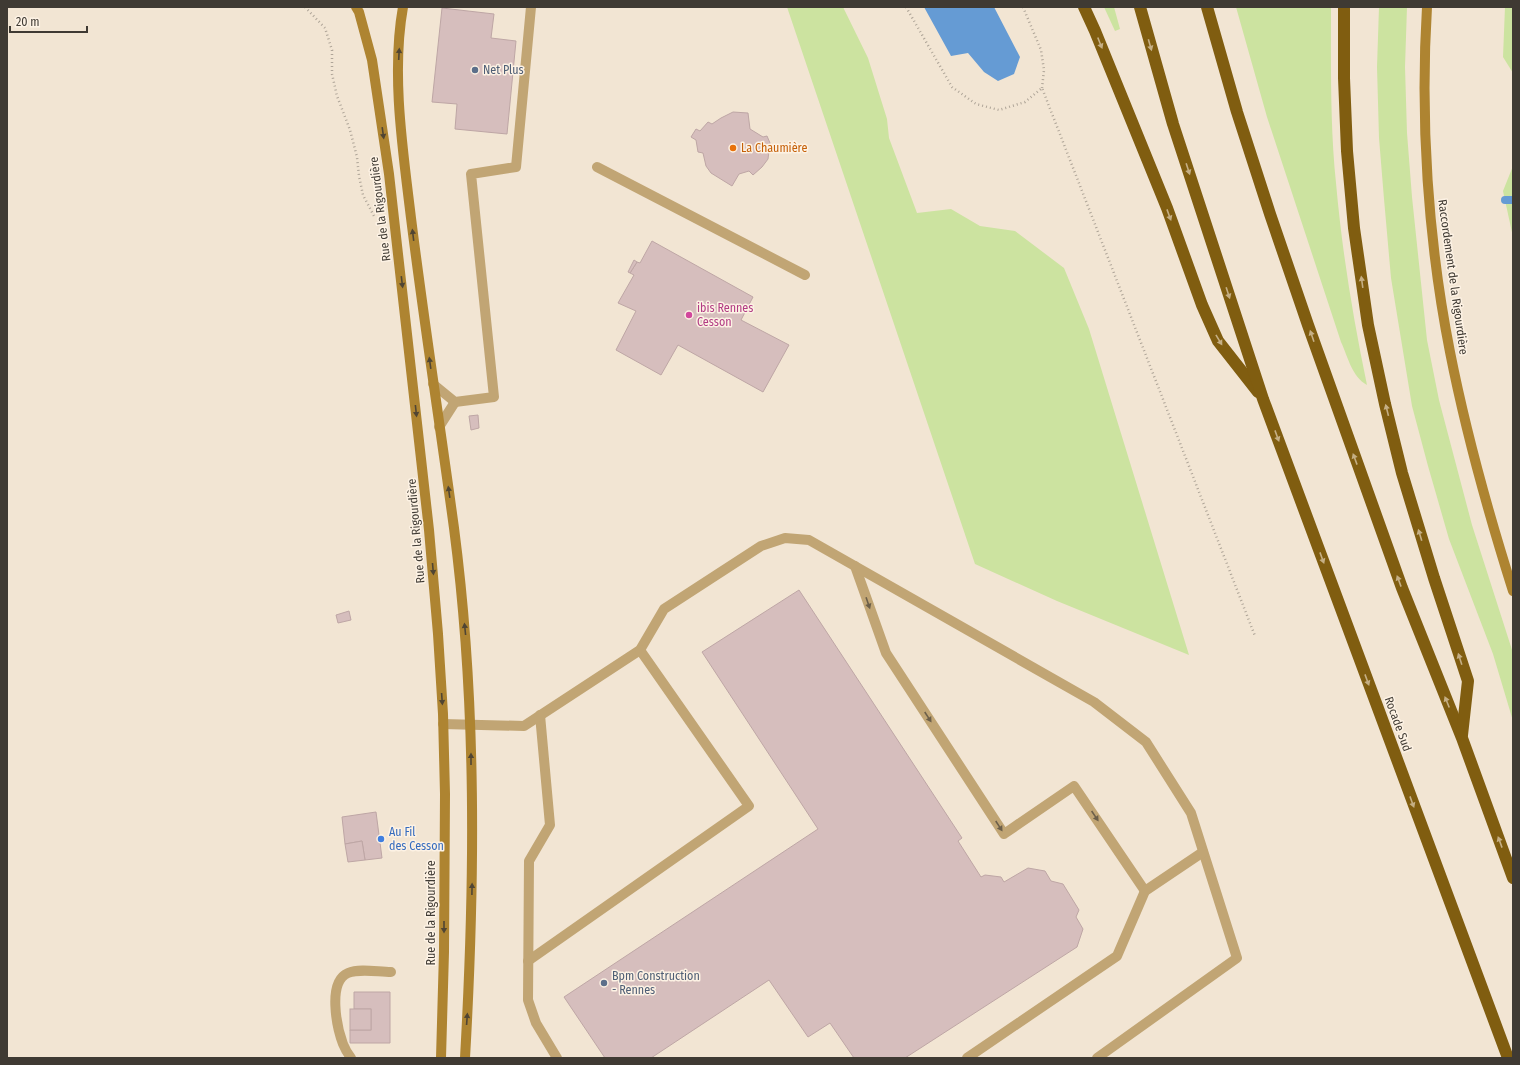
<svg xmlns="http://www.w3.org/2000/svg" width="1520" height="1065" font-family="'Fira Sans Condensed',sans-serif">
<style>
.green{fill:#cce3a0}
.water{fill:#659bd4}
.lines{fill:none;stroke-linecap:round;stroke-linejoin:round}
.stream{stroke:#659bd4;stroke-width:8}
.building{fill:#d6bebd;stroke:#bea6a5}
.path{stroke:#afa598;stroke-width:2.5;stroke-dasharray:1 3;stroke-linecap:butt}
.lane{stroke:#c1a574;stroke-width:10}
.secondary{stroke:#ae8431;stroke-width:10}
.highway{stroke:#805d10;stroke-width:12}
.oneway{fill:#c5af85}
.oneway2{fill:#504533}
.oneway3{fill:#6c5f4a}
.service-dot{fill:#5c6f8a;stroke:#fdf2e4;stroke-width:1.5}
.food-dot{fill:#e8710a;stroke:#fdf2e4;stroke-width:1.5}
.hotel-dot{fill:#d1479c;stroke:#fdf2e4;stroke-width:1.5}
.shop-dot{fill:#3f7fe0;stroke:#fdf2e4;stroke-width:1.5}
.labels{text-anchor:middle;stroke-width:3;stroke-linejoin:round;paint-order:stroke}
.service-label{font-size:12px;fill:#4e5e75;stroke:#fdf2e4;text-anchor:start}
.food-label{font-size:12px;fill:#c56008;stroke:#fdf2e4;text-anchor:start}
.street-label{font-size:12px;fill:#3f3a33;stroke:#fdf2e4}
.hotel-label{font-size:12px;fill:#b23c85;stroke:#fdf2e4;text-anchor:start}
.shop-label{font-size:12px;fill:#366cbe;stroke:#fdf2e4;text-anchor:start}
</style>
<rect width="100%" height="100%" fill="#f2e5d3"/>
<g class="green">
<path d="M787,7H843L868,58L887,119L889,138L917,213L951,209L980,226L1015,231L1064,268L1089,329L1189,655L1057,601L975,564Z"/>
<path d="M1104,7H1114L1120,29L1115,31Z"/>
<path d="M1236,7H1331C1331,66 1330,125 1336,183C1342,251 1353,318 1367,385C1352,377 1348,357 1341,342L1267,117Z"/>
<path d="M1379,7H1407L1405,67L1407,133L1412,197L1427,340L1439,400L1472,525L1513,653V721L1493,654L1449,539L1428,466L1412,406L1391,278L1384,199L1379,138L1377,67Z"/>
<path d="M1505,7H1513V73L1503,57Z"/>
<path d="M1513,166V237L1503,191Z"/>
</g>
<path class="water" d="M924,7H994L1020,57L1014,74L998,81L984,72L968,53L951,56Z"/>
<g class="lines">
<path class="stream" d="M1505,200H1513"/>
</g>
<g class="building">
<path d="M442,8L494,14L491,38L516,41L507,134L455,129L457,104L432,102Z"/>
<path d="M733,112L748,113L750,129L763,137L767,136L770,143L768,159L762,167L753,175L749,171L739,174L732,186L711,173L706,166L703,153L698,152L696,140L691,137L696,129L700,131L708,122L712,124L721,118Z"/>
<path d="M652,241L753,297L741,320L789,345L763,392L678,345L661,375L616,350L636,311L618,303L634,275L630,273L637,262L640,263Z"/>
<path d="M634,260L637,262L630,273L628,272Z"/>
<path d="M478,415L479,428L471,430L469,416Z"/>
<path d="M799,590L962,838L958,841L981,877L985,875L1001,877L1004,882L1028,868L1045,871L1051,881L1063,884L1079,910L1076,917L1083,929L1077,947L905,1058H854L830,1023L808,1037L769,980L651,1058H605L564,997L818,829L702,652Z"/>
<path d="M349,611L351,620L338,623L336,615Z"/>
<path d="M376,812L382,858L365,860L362,841L345,844L342,817Z"/>
<path d="M362,841L365,860L348,862L345,844Z"/>
<path d="M354,992H390V1043H350V1030H371V1009H354Z"/>
<rect x="350" y="1009" width="21" height="21"/>
</g>
<g class="lines">
<g class="path">
<path d="M305,7L325,28L332,50V74L337,96L350,130L357,157L359,176L363,195L374,216"/>
<path d="M906,7L952,87L976,104L999,110L1025,102L1042,88L1255,636"/>
<path d="M1023,7L1041,50L1044,70L1042,88"/>
</g>
<g class="lane">
<path d="M597,167L805,275"/>
<path d="M433,384L455,402L494,397L471,174L516,167L531,7"/>
<path d="M439,427L455,402"/>
<path d="M855,566L886,653L1004,834L1074,786L1145,891"/>
<path d="M540,715L550,825L529,861L528,1000L536,1023L557,1058"/>
<path d="M443,724L524,726L640,650L664,609L761,546L785,538L809,540L1094,702L1146,742L1191,813L1237,958L1097,1058"/>
<path d="M528,961L749,806L640,650"/>
<path d="M351,1058C348,1054 345,1049 343,1044C337,1028 327,982 348,973C360,968 378,972 391,972"/>
<path d="M967,1058L1117,956L1145,891L1203,852"/>
</g>
<g class="secondary">
<path d="M356,7L359,12L372,60L389,174L429,530L438,634L443,714L445,794L444,952L441,1058"/>
<path d="M403,7C391,74 403,151 411,218C424,322 440,425 454,528C477,704 475,882 465,1058"/>
<path d="M1427,7C1420,120 1428,241 1450,352C1466,433 1488,512 1513,591"/>
</g>
<g class="highway">
<path d="M1084,7L1095,31L1167,208L1202,305L1218,341L1258,392"/>
<path d="M1140,7L1173,124L1263,399L1508,1058"/>
<path d="M1207,7L1237,112L1270,214L1308,325L1402,588L1462,738L1513,878"/>
<path d="M1344,7V78L1347,151L1354,228L1368,325L1385,404L1402,473L1434,578L1468,681L1462,735"/>
</g>
</g>
<defs><path id="oneway-solid" d="M-6-.8H1V-3.2L6.5 0L1 3.2V.8H-6Z"/></defs>
<g class="oneway">
<use href="#oneway-solid" transform="translate(1100 43) rotate(68)"/>
<use href="#oneway-solid" transform="translate(1150 45) rotate(74)"/>
<use href="#oneway-solid" transform="translate(1188 169) rotate(72)"/>
<use href="#oneway-solid" transform="translate(1169 215) rotate(70)"/>
<use href="#oneway-solid" transform="translate(1362 282) rotate(-98)"/>
<use href="#oneway-solid" transform="translate(1228 293) rotate(72)"/>
<use href="#oneway-solid" transform="translate(1312 336) rotate(-109)"/>
<use href="#oneway-solid" transform="translate(1219 340) rotate(59)"/>
<use href="#oneway-solid" transform="translate(1387 410) rotate(-104)"/>
<use href="#oneway-solid" transform="translate(1277 436) rotate(70)"/>
<use href="#oneway-solid" transform="translate(1355 459) rotate(-110)"/>
<use href="#oneway-solid" transform="translate(1420 535) rotate(-107)"/>
<use href="#oneway-solid" transform="translate(1322 558) rotate(70)"/>
<use href="#oneway-solid" transform="translate(1399 581) rotate(-110)"/>
<use href="#oneway-solid" transform="translate(1460 659) rotate(-108)"/>
<use href="#oneway-solid" transform="translate(1367 680) rotate(70)"/>
<use href="#oneway-solid" transform="translate(1447 702) rotate(-112)"/>
<use href="#oneway-solid" transform="translate(1412 802) rotate(70)"/>
<use href="#oneway-solid" transform="translate(1500 842) rotate(-110)"/>
</g>
<g class="oneway2">
<use href="#oneway-solid" transform="translate(399 54) rotate(-87)"/>
<use href="#oneway-solid" transform="translate(383 133) rotate(82)"/>
<use href="#oneway-solid" transform="translate(413 235) rotate(-97)"/>
<use href="#oneway-solid" transform="translate(402 282) rotate(83)"/>
<use href="#oneway-solid" transform="translate(430 363) rotate(-98)"/>
<use href="#oneway-solid" transform="translate(416 411) rotate(84)"/>
<use href="#oneway-solid" transform="translate(449 492) rotate(-98)"/>
<use href="#oneway-solid" transform="translate(433 569) rotate(85)"/>
<use href="#oneway-solid" transform="translate(465 629) rotate(-96)"/>
<use href="#oneway-solid" transform="translate(442 699) rotate(86)"/>
<use href="#oneway-solid" transform="translate(471 759) rotate(-90)"/>
<use href="#oneway-solid" transform="translate(472 889) rotate(-89)"/>
<use href="#oneway-solid" transform="translate(444 927) rotate(90)"/>
<use href="#oneway-solid" transform="translate(467 1019) rotate(-86)"/>
</g>
<g class="oneway3">
<use href="#oneway-solid" transform="translate(868 603) rotate(71)"/>
<use href="#oneway-solid" transform="translate(928 717) rotate(57)"/>
<use href="#oneway-solid" transform="translate(1095 816) rotate(56)"/>
<use href="#oneway-solid" transform="translate(999 826) rotate(57)"/>
</g>
<g class="service-dot">
<circle cx="475" cy="70" r="4"/>
<circle cx="604" cy="983" r="4"/>
</g>
<circle class="food-dot" cx="733" cy="148" r="4"/>
<circle class="hotel-dot" cx="689" cy="315" r="4"/>
<circle class="shop-dot" cx="381" cy="839" r="4"/>
<g class="labels">
<g class="service-label">
<text x="483" y="74">Net Plus</text>
<text x="612" y="980">Bpm Construction<tspan x="612" dy="14">- Rennes</tspan></text>
</g>
<g class="food-label">
<text x="741" y="152">La Chaumière</text>
</g>
<g class="street-label">
<text transform="translate(380 209) rotate(-97)" y="4">Rue de la Rigourdière</text>
<text transform="translate(1453 277) rotate(82)" y="4">Raccordement de la Rigourdière</text>
<text transform="translate(416 531) rotate(-95)" y="4">Rue de la Rigourdière</text>
<text transform="translate(1398 724) rotate(70)" y="4">Rocade Sud</text>
<text transform="translate(431 913) rotate(-90)" y="4">Rue de la Rigourdière</text>
</g>
<g class="hotel-label">
<text x="697" y="312">ibis Rennes<tspan x="697" dy="14">Cesson</tspan></text>
</g>
<g class="shop-label">
<text x="389" y="836">Au Fil<tspan x="389" dy="14">des Cesson</tspan></text>
</g>
</g>
<rect width="1520" height="1065" fill="none" stroke="#3f3a33" stroke-width="16"/>
<path d="M10 26v6h77v-6" fill="none" stroke="#3f3a33" stroke-width="2"/>
<text x="16" y="26" font-size="12" fill="#3f3a33" stroke="#fdf2e4" stroke-width="3" paint-order="stroke">20 m</text>
</svg>
